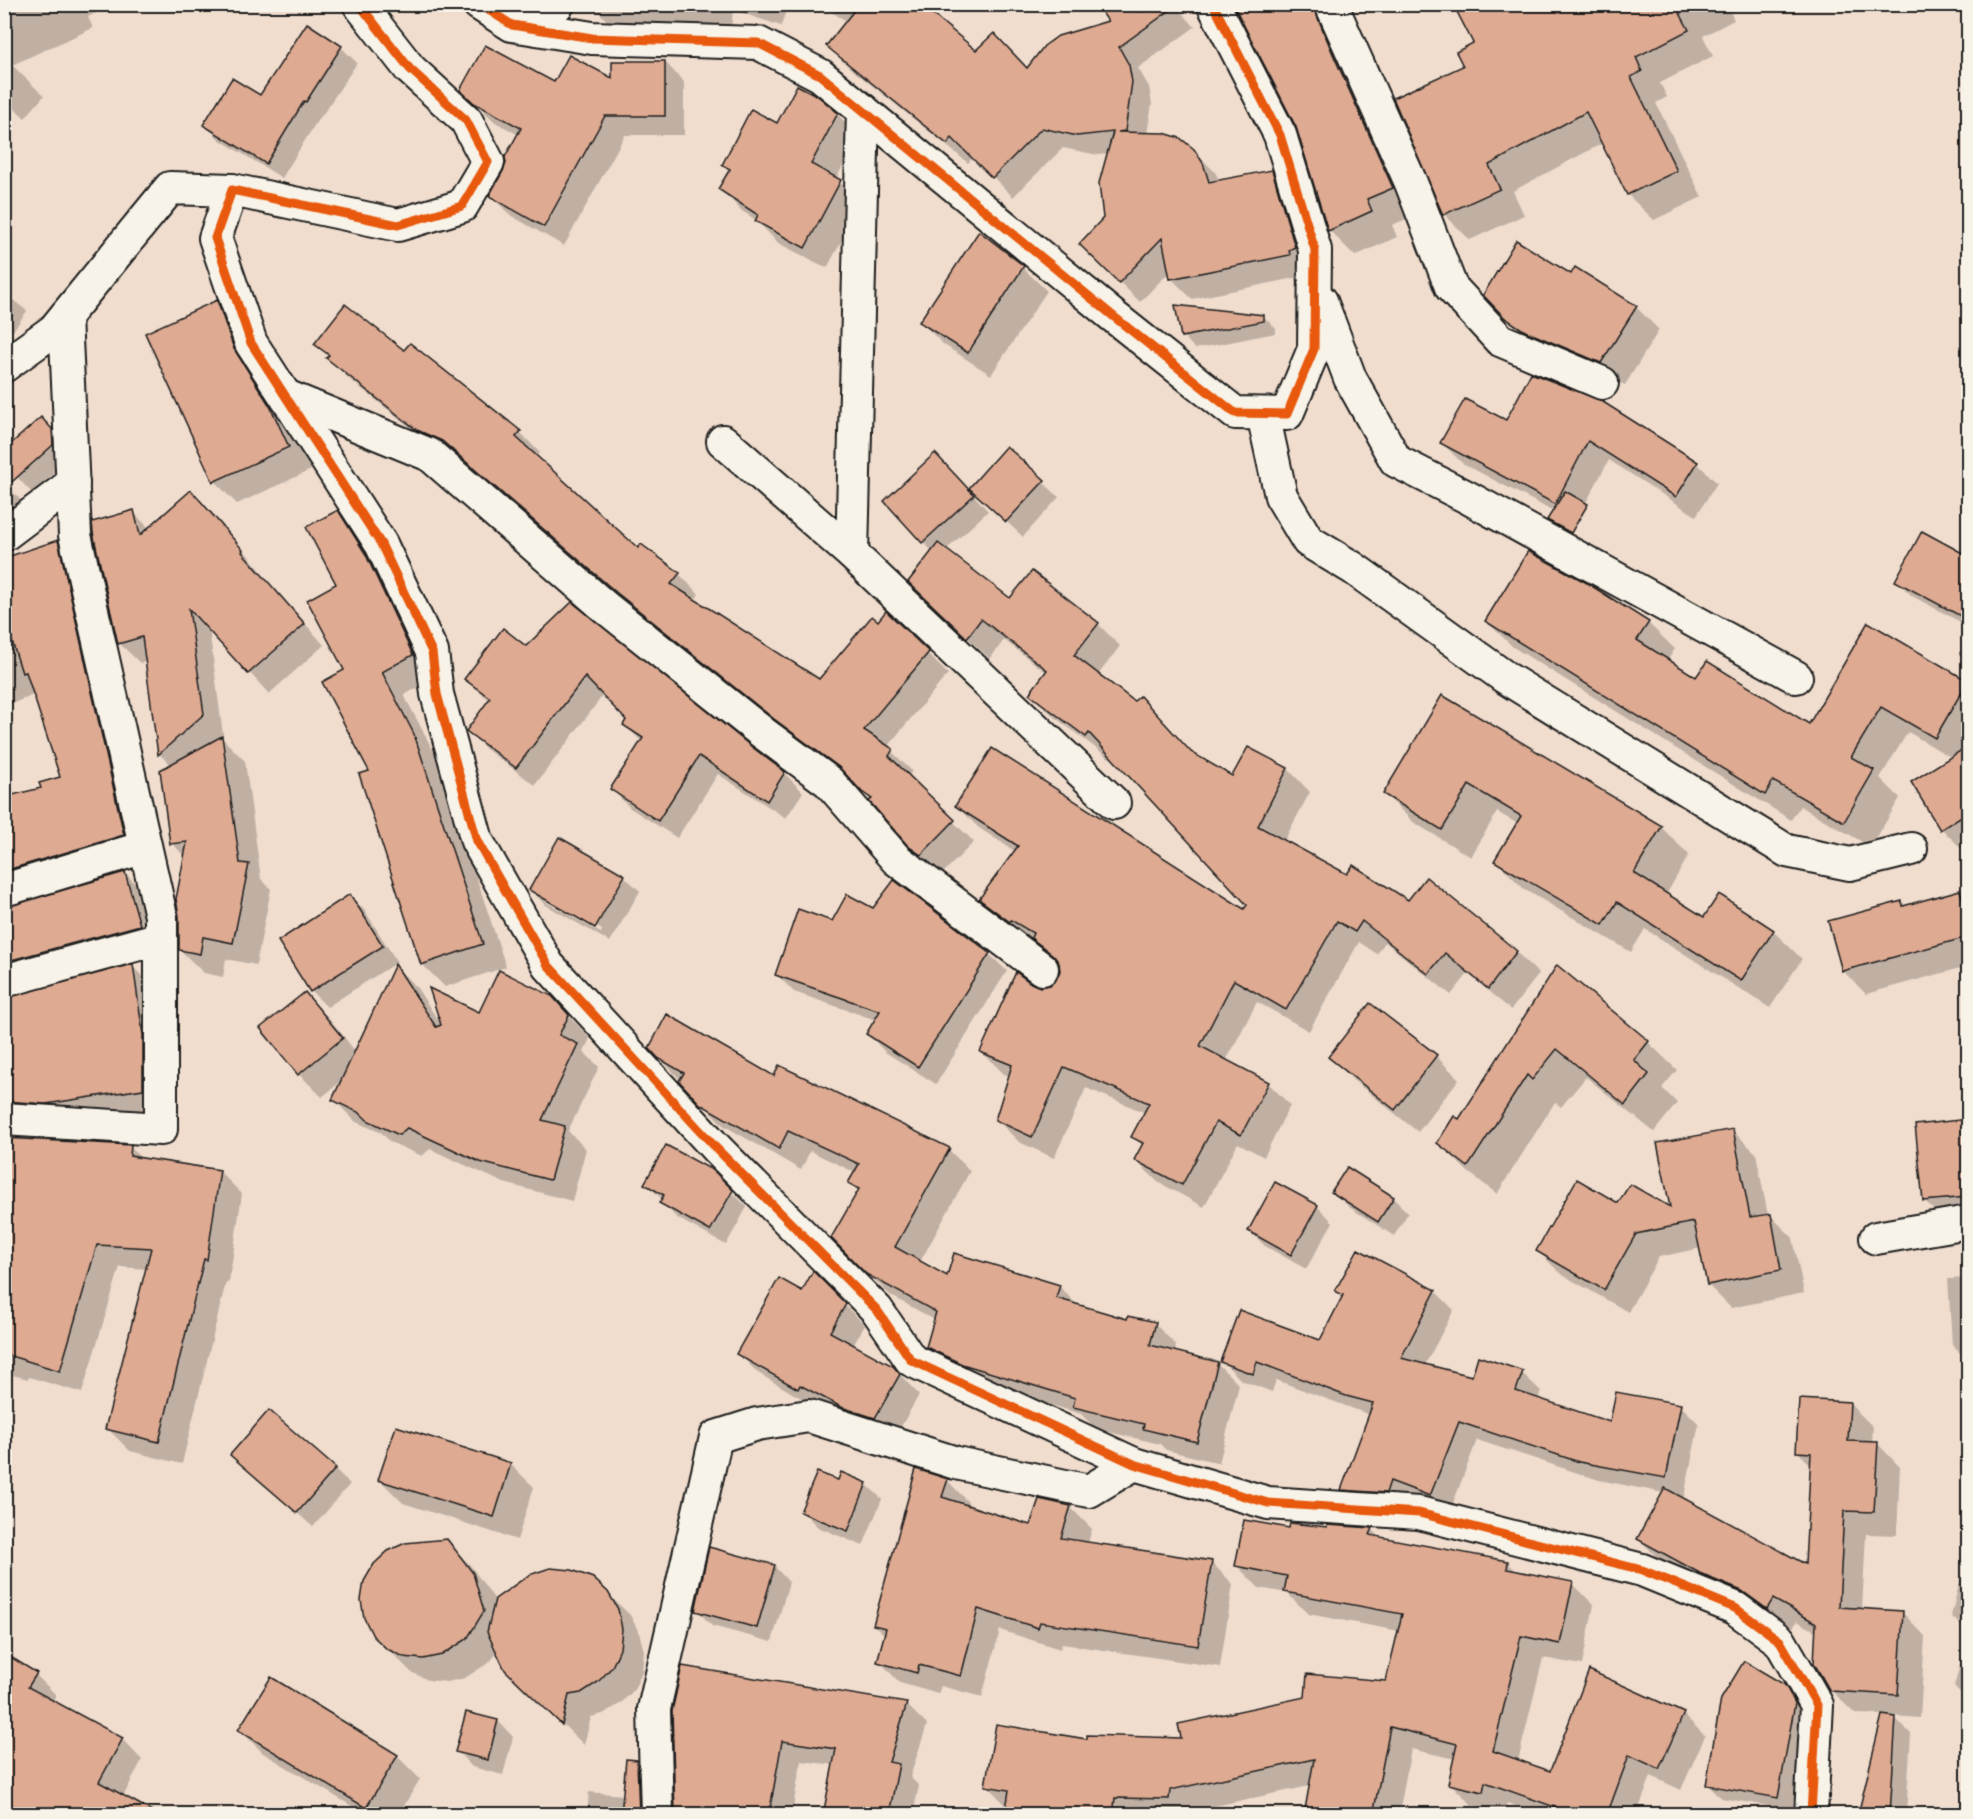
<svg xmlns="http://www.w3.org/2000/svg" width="1973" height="1819" font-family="Caveat,sans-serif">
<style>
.shadow{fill:#0003;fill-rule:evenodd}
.building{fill:#deaa92;stroke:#1c1c1c;stroke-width:1.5}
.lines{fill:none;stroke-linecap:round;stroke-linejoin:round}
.minor-casing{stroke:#1c1c1c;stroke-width:36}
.minor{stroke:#f7f3e8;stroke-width:32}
.cycleway-casing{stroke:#f7f3e8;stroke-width:13}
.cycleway{stroke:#e8590c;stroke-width:9}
</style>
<rect width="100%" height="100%" fill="#f0ddce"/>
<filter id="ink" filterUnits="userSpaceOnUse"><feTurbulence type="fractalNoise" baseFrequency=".0167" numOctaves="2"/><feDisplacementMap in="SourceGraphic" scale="12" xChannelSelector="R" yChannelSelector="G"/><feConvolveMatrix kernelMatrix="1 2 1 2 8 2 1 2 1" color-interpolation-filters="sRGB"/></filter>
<g filter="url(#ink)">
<g class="shadow">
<path d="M4,4H114L88,17L93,28L12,65L44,96L25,118L4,99Z"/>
<path d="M591,4H788L781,26L733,10L731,29L612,26Z"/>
<path d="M817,4H917L976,52L1028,69L1110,22L1098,4H1174L1195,27L1138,68L1149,87L1152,104L1147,134L1193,150L1214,171L1221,182L1271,172L1292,192L1310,275L1192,299L1171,278L1170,271L1140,302L1101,264L1108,154L1098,155L1063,148L1013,197L973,157L968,163L848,66L828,46L847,21Z"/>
<path d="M1230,4H1335L1418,214L1392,225L1397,237L1355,256L1329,230L1297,126L1237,12Z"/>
<path d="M1455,4H1727L1734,20L1703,36L1713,56L1660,83L1667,97L1656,103L1702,197L1654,220L1628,195L1603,143L1513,191L1524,215L1470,240L1444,214L1465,67L1476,44Z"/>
<path d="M308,25L342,48L357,63L321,117L320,116L282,178L220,140L205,125L260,97Z"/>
<path d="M665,62L684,82V135H625L564,246L510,215L491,196L505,172L519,135L495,122L462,90L613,81Z"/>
<path d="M817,98L837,114L859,136L836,179L862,203L827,268L778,243L756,220L742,211L720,189L731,171L724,165Z"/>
<path d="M4,174L10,179L4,188Z"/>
<path d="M979,233L1023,268L1047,291L991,375L944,345L921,322Z"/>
<path d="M1571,276L1636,307L1659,330L1625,385L1550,354L1530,341L1506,317Z"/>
<path d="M4,293L27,311L13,331L4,326Z"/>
<path d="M217,302L240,325L311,470L237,504L214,481Z"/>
<path d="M1263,316L1276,328V333L1195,349L1183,336Z"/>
<path d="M4,334L14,343L4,359Z"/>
<path d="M316,343L404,353L520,432L540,453L536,457L638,550L679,574L699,594L694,601L820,681L878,624L886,613L948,674L887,747L912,771L908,777L974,842L942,874L930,866L909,845L855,783L796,739L639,613L464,461L439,450L348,378Z"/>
<path d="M1599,402L1697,463L1717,483L1696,516L1609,460L1575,523L1462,463L1442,443L1506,422Z"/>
<path d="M41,419L57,434L68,461L32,493L17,477Z"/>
<path d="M1006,448L1059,497L1023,537L972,489L970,491L988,511L945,551L1011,601L1098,624L1120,646L1098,675L1134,703L1140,698L1195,756L1233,778L1248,749L1288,769L1310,792L1284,841L1348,876L1408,902L1427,879L1516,952L1539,974L1511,1010L1468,974L1451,995L1385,942L1377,954L1359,942L1309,1031L1257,1002L1226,1061L1268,1083L1290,1105L1264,1157L1238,1143L1204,1207L1158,1182L1135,1160L1143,1146L1133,1137L1146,1113L1086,1088L1054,1158L1019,1142L997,1120L1010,1076L1004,1074L982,1052L1030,985L1040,988L1050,987L1057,981L1061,971L1060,964L1041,946L1033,942L1032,943L1004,921L981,899L1016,852L979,828L956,806L1244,911L1249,905L1112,755L1109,758L1053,716L1031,693L1047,673L1004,640L990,659L932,605L933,552L923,542Z"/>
<path d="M4,484L18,497L39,526L16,543L4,556Z"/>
<path d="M191,492L212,512L262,572L261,573L324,645L269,694L209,628L223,735L221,737L245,761L261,879L271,889L256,965L226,959L223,977L204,973L180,950L185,857L172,843L171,765L159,754L147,661L140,663L119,643L133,512L150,529Z"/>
<path d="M338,512L361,535L436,678L404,695L437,758L506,967L445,987L422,964L346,671L338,585Z"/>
<path d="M1923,533L1968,558V626L1912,596L1897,581Z"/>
<path d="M57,542L80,565L146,857L14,900L9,909L125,873L148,896L162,948L14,992L9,1000L132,966L155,989L165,1111L4,1136V799L43,789L62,778L35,694L4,707V559Z"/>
<path d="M1486,621L1648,623L1675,649L1667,661L1697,679L1809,726L1869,624L1968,683V855L1942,829L1952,758L1908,732L1880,778L1900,798L1871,847L1800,806L1791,820L1513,647Z"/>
<path d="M526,648L751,748L784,773L803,792L786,818L718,774L677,838L630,808L612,789L642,742L625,725L628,720L604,694L535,785L486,749L468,731L490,701L466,678Z"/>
<path d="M1443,697L1661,827L1689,855L1666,895L1704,920L1719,896L1773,931L1802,959L1770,1008L1645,929L1631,952L1524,889L1496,861L1518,824L1497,812L1471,857L1413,822L1385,794Z"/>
<path d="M624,876L640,891L610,942L546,905L530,890ZM546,898L602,930L601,933L546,902Z"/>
<path d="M1960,892L1968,900V966L1866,994L1843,971L1901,902L1906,906Z"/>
<path d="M350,896L365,911L397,962L327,1007L312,992L280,942Z"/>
<path d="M873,910L989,954L1007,971L936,1084L885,1052L868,1034L876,1020L794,992L777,975L832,923Z"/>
<path d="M395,966L417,988L442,1026L480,1014L551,997L590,1038L584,1052L599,1067L568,1131L586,1149L572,1201L504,1183L430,1149L422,1156L390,1142L382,1133L356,1122L334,1100L344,1079L322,1097L299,1074L305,994L328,1017L356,1052Z"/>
<path d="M1557,968L1648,1042L1677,1070L1662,1088L1677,1103L1654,1132L1586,1077L1561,1107L1555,1102L1497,1194L1467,1171L1439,1143L1459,1121Z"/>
<path d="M1436,1056L1459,1079L1418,1132L1353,1080L1330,1057Z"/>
<path d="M659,1057L775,1078L949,1150L970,1171L920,1262L948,1278L1059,1286L1079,1307L1129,1321L1155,1324L1176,1345L1175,1353L1217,1363L1239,1385L1219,1463L1166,1450L1160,1444L1096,1429L1081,1414L985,1385L949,1368L927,1347L935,1320L890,1295L833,1238L859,1192L850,1183L856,1173L810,1151L801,1170L723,1125Z"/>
<path d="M1968,1120V1222L1948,1224L1925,1201L1917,1126Z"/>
<path d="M1732,1130L1756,1153L1768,1216L1770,1215L1793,1238L1804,1293L1731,1308L1708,1285L1701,1248L1659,1257L1628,1312L1561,1274L1538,1251L1619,1205L1672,1210Z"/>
<path d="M4,1140L130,1147L143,1160L219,1171L242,1194L229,1282H226L182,1464L130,1451L107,1428L147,1269L120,1267L82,1393L29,1377L28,1379L4,1373Z"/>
<path d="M713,1173L747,1207L726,1245L677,1218L661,1202L663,1200L646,1184Z"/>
<path d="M1333,1192L1393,1198L1408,1213L1394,1236L1349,1207Z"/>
<path d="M1317,1206L1333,1222L1306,1269L1265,1246L1250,1231Z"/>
<path d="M813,1274L865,1325L853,1346L893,1367L919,1395L895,1437L818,1408L758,1373L738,1353L802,1293Z"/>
<path d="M1968,1278V1360H1967L1952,1345L1948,1279Z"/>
<path d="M1337,1291H1435L1454,1310L1425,1365L1473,1377L1522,1373L1541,1391L1538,1400L1611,1424L1680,1405L1699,1424L1684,1497L1675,1495L1806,1567L1812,1466L1798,1452L1849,1403L1873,1427L1872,1443H1877L1900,1467L1897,1535L1866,1534L1862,1610L1902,1612L1925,1636L1920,1718L1893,1716L1911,1734L1906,1814H1859L1883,1715L1855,1714L1831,1690L1817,1632L1797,1621L1791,1631L1662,1562L1639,1539L1664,1493L1599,1480L1477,1440L1449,1514L1361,1508L1342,1489L1370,1415L1276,1380L1272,1392L1241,1380L1222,1361L1320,1342L1344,1297Z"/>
<path d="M232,1455L335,1469L350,1484L313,1527Z"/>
<path d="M510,1464L534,1487L517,1540L403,1503L380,1480Z"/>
<path d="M917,1471L948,1481L969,1503L968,1506L1031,1527L1070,1507L1092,1529L1088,1543L1211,1562L1233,1584L1220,1667L1062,1644L1060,1649L1000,1630L982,1697L941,1686L938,1694L900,1683L879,1661L885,1635L874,1625Z"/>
<path d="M839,1482L866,1484L882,1499L863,1546L818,1527L802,1511Z"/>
<path d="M1328,1529H1372L1382,1539L1508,1563L1518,1573L1572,1583L1594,1605L1582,1665L1543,1658L1518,1761L1551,1772L1683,1714L1705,1736L1681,1790L1651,1776L1637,1814H1540L1507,1803L1505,1813L1472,1805L1450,1783L1455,1759L1411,1749L1399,1814H1305L1310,1786L1191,1811V1814H1049L1088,1741L1183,1740L1387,1683L1399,1631L1308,1614L1287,1593L1259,1588L1237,1566L1290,1530Z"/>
<path d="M447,1541L470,1565L496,1601L607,1593L630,1615L639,1632L644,1651L642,1672L634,1690L620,1704L603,1714L591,1717L584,1745L507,1669L498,1651L490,1662L465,1678L447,1682L428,1680L411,1672L374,1635Z"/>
<path d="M774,1566L789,1582L772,1642L712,1626L697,1610Z"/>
<path d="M1960,1580L1968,1582V1702L1954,1687L1968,1633L1951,1616Z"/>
<path d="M4,1655L36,1675L56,1695L52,1702L122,1739L142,1760L123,1797L21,1748Z"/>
<path d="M683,1668L907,1705L927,1725L910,1777L919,1786L913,1814H824L835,1765L801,1761L792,1814H676Z"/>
<path d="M1784,1686L1798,1701L1808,1718L1792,1810L1721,1798L1708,1785Z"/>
<path d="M498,1721L513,1737L503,1775L472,1767L457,1751Z"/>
<path d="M240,1730L397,1756L420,1779L399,1814H365L263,1753Z"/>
<path d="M1026,1731L1010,1809L987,1786Z"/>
<path d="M637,1761L657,1781L658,1814H587L589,1792L624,1795Z"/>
</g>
<g class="building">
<path d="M859,4H920L976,50L994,33L1027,68L1044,46L1058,36L1108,21L1096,4H1138L1143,11L1165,4H1175L1176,6L1119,47L1129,65L1132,82L1125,131L1118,132L1164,133L1180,138L1194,149L1203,163L1209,182L1272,170L1295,247L1289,250L1290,255L1170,279L1162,238L1119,283L1079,244L1103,218L1099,183L1113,132L1077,136L1042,128L992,178L952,138L947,144L826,46Z"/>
<path d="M1233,4H1313L1315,11L1333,54L1393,188L1367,199L1372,211L1328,231L1296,127Z"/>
<path d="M1453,4H1675L1689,30L1636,57L1642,71L1631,77L1677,171L1627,195L1586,112L1489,165L1500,189L1443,215L1393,98L1463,66L1456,52L1473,43Z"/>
<path d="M307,23L342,46L306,102L304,101L266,164L203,125L232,78L260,95Z"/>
<path d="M485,45L554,82L569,55L612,78V61H665V116H605L544,227L489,196L503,171L506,163L505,157L521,128L474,103L460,90Z"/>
<path d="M797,85L818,96L838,113L811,164L841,180L805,248L755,221L758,215L718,189L730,169L722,165L751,109L777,123Z"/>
<path d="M979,231L1024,266L968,353L919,322Z"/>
<path d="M1516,240L1571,274L1575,267L1637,306L1601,363L1525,331L1505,318L1483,295Z"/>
<path d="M217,300L234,349L270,406L289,447L213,482L145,333Z"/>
<path d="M345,304L404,350L410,343L521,431L516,437L638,548L641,544L680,573L671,584L819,679L872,616L878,621L886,611L929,652L864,730L893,749L889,756L955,820L921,855L908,846L869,801L872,799L862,792L840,768L774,719L617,593L442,441L417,430L326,358L329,355L314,344Z"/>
<path d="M1175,305L1264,315V321L1181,337Z"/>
<path d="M1531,373L1600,400L1698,462L1676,497L1588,441L1555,504L1440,443L1465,399L1506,420Z"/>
<path d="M41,417L52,429L53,445L4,489V450Z"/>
<path d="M1006,446L1045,480L1006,522L969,488Z"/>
<path d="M935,453L974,495L922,543L884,501Z"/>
<path d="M191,490L243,550L242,552L305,624L248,674L189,609L204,714L158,755L142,637L118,644L93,533L92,522L134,510L140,535Z"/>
<path d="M1565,491L1588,504L1571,533L1547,520Z"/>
<path d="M338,510L365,553L413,655L382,672L414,734L483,944L421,965L359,774L369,771L322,682L344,670L307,600L336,584L306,527Z"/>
<path d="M1922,531L1968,556V620L1895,581Z"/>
<path d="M58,540L124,835L4,871V797L41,788L39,783L60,777L26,672L22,673L4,616V558Z"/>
<path d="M938,543L1010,598L1032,571L1099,623L1074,655L1134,701L1140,696L1191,752L1232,776L1248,747L1288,768L1258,826L1347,874L1353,865L1408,900L1426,877L1517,951L1488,989L1445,953L1428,974L1362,921L1355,932L1337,921L1286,1010L1234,980L1200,1046L1269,1082L1241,1135L1216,1122L1182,1185L1134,1160L1143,1143L1131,1137L1149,1103L1064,1067L1032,1137L995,1120L1012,1065L980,1052L1016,972L1031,983L1040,987L1050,985L1056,980L1060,971L1059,963L1053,955L1031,938L1033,933L1011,920L1010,922L979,899L1018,846L955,806L992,748L1244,909L1247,905L1089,733L1086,737L1029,694L1047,670L981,619L967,638L908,582Z"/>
<path d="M1528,551L1587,583L1649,622L1637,640L1696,677L1707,661L1809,724L1868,622L1968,681L1935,738L1881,707L1851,757L1874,770L1844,822L1773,781L1765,795L1485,621Z"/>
<path d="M572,602L752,747L785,772L767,801L699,756L658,821L610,789L643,738L623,725L626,720L585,677L516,768L466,731L490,698L464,679L503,628L526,646Z"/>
<path d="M1442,695L1662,826L1634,873L1704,917L1719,894L1774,930L1741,981L1617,902L1603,925L1494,861L1521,816L1469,785L1442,830L1383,794Z"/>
<path d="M222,736L240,863L249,864L233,943L203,937L200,954L179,950V916L176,899L187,842L170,844L160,770Z"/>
<path d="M1968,746V812L1940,830L1911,782Z"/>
<path d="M559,837L625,875L595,928L529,890Z"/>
<path d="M125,872L140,925L4,962V907Z"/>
<path d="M894,880L990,953L918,1067L866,1034L880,1011L775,975L798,909L832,921L847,894L873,908Z"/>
<path d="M1960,890L1968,918V937L1842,971L1828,921L1902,901L1903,906Z"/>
<path d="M350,894L383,946L310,992L278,941Z"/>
<path d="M133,964L143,1035V1089L46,1104L4,1101V998Z"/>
<path d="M395,964L436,1027L441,1025L429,988L479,1012L499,970L552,996L569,1015L559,1035L578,1044L542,1120L565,1126L550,1180L480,1162L407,1128L399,1135L367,1120L360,1113L332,1100Z"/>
<path d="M1557,965L1649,1041L1634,1060L1649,1074L1625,1105L1557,1049L1532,1080L1527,1075L1468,1167L1437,1143L1454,1116L1459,1119Z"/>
<path d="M305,992L343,1038L298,1075L260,1028Z"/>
<path d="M1370,1003L1437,1055L1395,1110L1328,1057Z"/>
<path d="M667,1014L774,1076L779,1065L950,1148L895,1247L947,1276L954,1253L1060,1285L1056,1298L1127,1319L1128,1316L1156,1322L1150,1345L1218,1362L1197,1442L1143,1429L1144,1424L1073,1407L1075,1398L962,1364L926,1347L936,1312L866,1274L831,1238L859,1189L848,1183L859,1164L788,1131L779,1149L700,1104L679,1081L684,1073L658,1058L649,1048Z"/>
<path d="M1968,1119V1197L1923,1201L1915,1125Z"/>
<path d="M1733,1129L1750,1217L1771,1214L1781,1270L1707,1285L1694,1222L1636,1234L1604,1290L1536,1251L1577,1179L1618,1203L1630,1184L1670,1207L1657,1143Z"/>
<path d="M4,1138L131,1145L130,1156L220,1170L207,1260L204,1259L159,1442L105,1429L151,1248L97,1245L60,1371L4,1354Z"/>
<path d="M666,1145L714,1171L733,1190L710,1231L659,1203L664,1195L644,1184Z"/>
<path d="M1347,1167L1394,1197L1378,1222L1331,1192Z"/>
<path d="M1275,1182L1318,1205L1291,1255L1248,1231Z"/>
<path d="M1358,1249L1436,1290L1401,1358L1472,1376L1478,1356L1523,1371L1516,1391L1610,1422L1616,1392L1681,1404L1666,1478L1579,1462L1459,1422L1430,1496L1390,1481L1386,1493L1341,1490L1373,1403L1346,1396L1257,1362L1253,1374L1220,1362L1239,1310L1320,1340L1343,1295L1335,1291Z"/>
<path d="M813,1271L846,1304L830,1332L893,1366L900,1374L875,1418L841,1407L800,1385L798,1389L736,1354L779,1278L802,1291Z"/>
<path d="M1799,1399L1850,1402L1848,1441L1878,1442L1874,1512L1844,1511L1839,1607L1903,1611L1898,1695L1830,1691L1814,1663L1816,1623L1773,1599L1767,1609L1742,1591L1705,1576L1637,1539L1665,1488L1805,1564L1811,1453L1796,1452Z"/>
<path d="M269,1410L336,1468L297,1513L230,1455Z"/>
<path d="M396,1426L511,1463L494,1517L378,1480Z"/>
<path d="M916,1469L948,1479L942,1497L1030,1525L1039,1499L1071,1506L1061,1538L1212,1561L1198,1646L1040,1622L1038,1628L978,1609L961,1676L919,1665L917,1673L877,1662L886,1628L873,1625Z"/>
<path d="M817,1472L838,1480L841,1472L867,1483L848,1531L800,1512Z"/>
<path d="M1244,1520L1289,1528L1290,1523L1327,1527V1525L1373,1528L1370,1535L1508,1561L1507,1569L1573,1582L1560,1644L1521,1636L1493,1751L1550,1771L1589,1670L1684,1713L1659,1769L1629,1755L1607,1815H1577L1485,1782L1483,1792L1448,1784L1457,1744L1390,1727L1373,1815H1304L1314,1759L1170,1790L1169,1799L1115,1798L1113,1815H1005L1009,1790L985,1786L996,1724L1087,1739V1735L1181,1738L1178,1724L1305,1697L1307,1674L1386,1681L1402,1614L1284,1592L1287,1576L1235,1566Z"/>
<path d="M447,1539L473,1573L484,1611L467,1639L442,1655L423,1659L404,1657L387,1649L373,1636L364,1618L361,1600L364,1581L374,1564L388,1551L405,1543Z"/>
<path d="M709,1547L775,1565L757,1628L695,1611Z"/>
<path d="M550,1568L572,1570L593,1578L608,1592L618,1609L622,1629L620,1649L612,1667L598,1682L581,1693L569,1695L562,1725L505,1670L487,1632L495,1599L529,1575Z"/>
<path d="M4,1653L37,1673L28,1687L123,1738L99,1782L159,1815H4Z"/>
<path d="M1744,1661L1785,1685L1795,1703L1778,1798L1706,1785L1721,1699Z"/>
<path d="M682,1666L907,1703L889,1762L899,1764L889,1815H823L836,1749L782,1741L769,1815H675L672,1711Z"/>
<path d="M271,1677L398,1755L366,1808L238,1730Z"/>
<path d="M466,1712L498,1720L488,1760L455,1752Z"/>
<path d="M1882,1715L1896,1717L1890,1815H1858Z"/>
<path d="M626,1759L637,1760L639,1815H621Z"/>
</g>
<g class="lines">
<defs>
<g id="minor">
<path d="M359,4L410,69L466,120L488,162L462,206L398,225L232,190L215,238L251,343L381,544L432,652L437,694L477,841L548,965L717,1149L877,1310L911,1360L1134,1464L1268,1503L1419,1513L1642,1570L1735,1608L1780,1641L1817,1705L1811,1814"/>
<path d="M479,4L512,25L592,38L758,43L820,75L1113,316L1235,413L1287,414L1314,349L1315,250L1280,135L1213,4"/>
<path d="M1331,4L1411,183L1451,287L1500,340L1602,383"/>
<path d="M534,28L558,4"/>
<path d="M863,110L852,554L1114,803"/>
<path d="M1321,301L1350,378L1396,461L1467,497L1796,677"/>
<path d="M4,366L54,330L170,188L232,190"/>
<path d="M286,396L430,455L605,607L763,733L829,782L896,859L1042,969"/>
<path d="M1263,414L1281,496L1308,541L1353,568L1506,678L1787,851L1850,864L1911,849"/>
<path d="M723,441L852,554"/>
<path d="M4,535L73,483"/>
<path d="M4,890L145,847"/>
<path d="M4,981L161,938"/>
<path d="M4,1119L161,1129V916L75,535L65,317"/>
<path d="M1876,1238L1968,1222"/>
<path d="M657,1814L654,1709L716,1437L757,1424L809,1416L956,1463L1089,1491L1134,1464"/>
</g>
</defs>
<use href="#minor" class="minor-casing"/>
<use href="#minor" class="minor"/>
<defs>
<g id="cycleway">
<path d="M359,4L410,69L466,120L488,162L462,206L398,225L232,190L215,238L251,343L381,544L432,652L437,694L477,841L548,965L717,1149L877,1310L911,1360L1134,1464L1268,1503L1419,1513L1642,1570L1735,1608L1780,1641L1817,1705L1811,1814"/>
<path d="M479,4L512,25L592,38L758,43L820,75L1113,316L1235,413L1287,414L1314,349L1315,250L1280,135L1213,4"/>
</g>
</defs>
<use href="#cycleway" class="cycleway-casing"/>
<use href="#cycleway" class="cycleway"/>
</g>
</g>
<rect width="1973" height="1819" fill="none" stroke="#f7f3e8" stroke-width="24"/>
<rect x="12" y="12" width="1949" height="1795" fill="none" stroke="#1c1c1c" stroke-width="2" filter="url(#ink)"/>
</svg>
